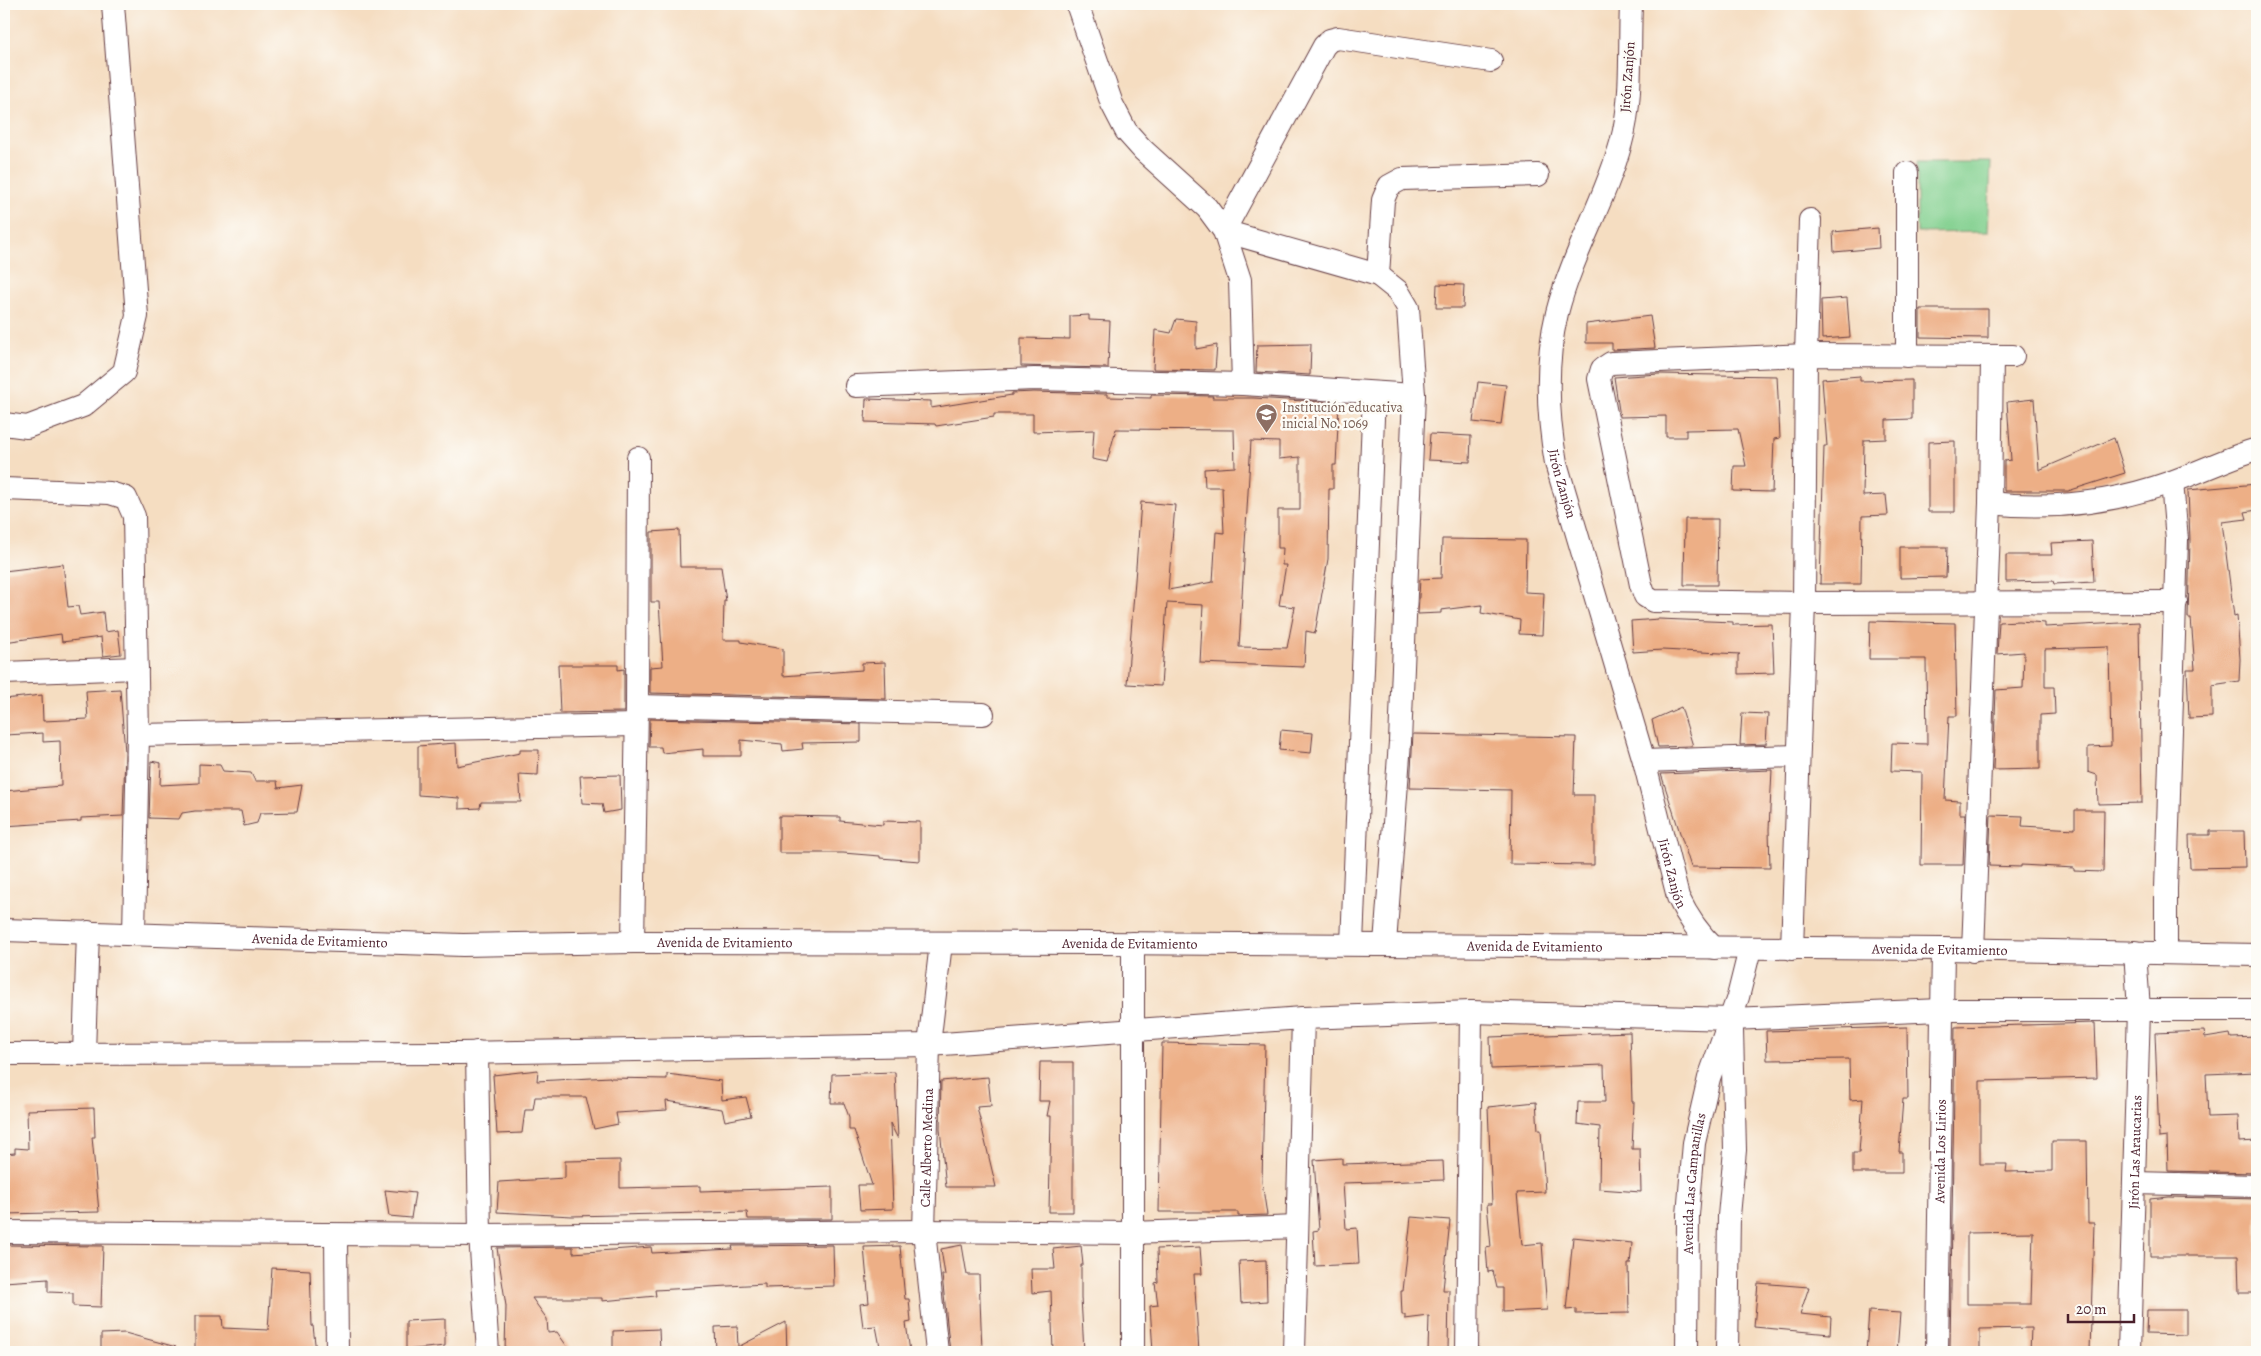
<svg xmlns="http://www.w3.org/2000/svg" width="2261" height="1356" font-family="Alegreya,serif">
<style>
.green{fill:#82d08f;stroke:#66785d}
.building{fill:#edaf86;fill-rule:evenodd}
.lines{fill:none;stroke-linecap:round;stroke-linejoin:round}
.minor-casing{stroke:#643c42;stroke-width:24}
.minor{stroke:#fff;stroke-width:22}
.labels{text-anchor:middle;stroke-width:5;stroke-linejoin:round;paint-order:stroke}
.street-label{font-size:14px;fill:#4a1f2b;stroke:#fdfcf7}
.education-label{font-size:14px;fill:#785e54;stroke:#fdfcf7;text-anchor:start}
</style>
<rect width="100%" height="100%" fill="#fdfcf7"/>
<filter id="ink" filterUnits="userSpaceOnUse"><feTurbulence type="fractalNoise" baseFrequency=".02" numOctaves="2"/><feDisplacementMap in="SourceGraphic" scale="10" xChannelSelector="R" yChannelSelector="G"/><feConvolveMatrix kernelMatrix="1 2 1 2 8 2 1 2 1" color-interpolation-filters="sRGB"/></filter>
<filter id="wash" filterUnits="userSpaceOnUse"><feTurbulence type="fractalNoise" baseFrequency=".0096" numOctaves="4" result="noise"/><feDisplacementMap in="SourceGraphic" scale="20" xChannelSelector="R" yChannelSelector="G"/><feGaussianBlur stdDeviation="1.12" result="paint"/><feColorMatrix in="noise" values="0 0 0 0 0 0 0 0 0 0 0 0 0 0 0 0 0 1.4 0 .05"/><feComposite in="paint" operator="in"/></filter>
<g filter="url(#wash)">
<rect width="100%" height="100%" fill="#f5ddc1"/>
<path class="green" d="M1917,162H1991L1988,232L1917,233Z"/>
<g id="blocks">
<g class="building">
<path d="M1878,228L1879,248L1834,252L1833,232Z"/>
<path d="M1437,284L1464,285L1463,308H1436Z"/>
<path d="M1847,298L1850,337L1822,339L1821,300Z"/>
<path d="M1920,309H1988V338L1920,337Z"/>
<path d="M1089,315V320L1110,321L1108,368L1021,366V338L1070,339V316Z"/>
<path d="M1650,316L1655,348L1612,350V343H1586V324Z"/>
<path d="M1176,319L1196,321V349L1217,345L1215,370L1153,369L1155,330L1171,333Z"/>
<path d="M1311,344L1310,375L1256,372L1257,345Z"/>
<path d="M1659,374L1777,376L1780,438L1774,439L1772,492L1733,491L1734,466H1746L1738,429L1686,430V437H1666V416L1620,417L1614,377Z"/>
<path d="M1860,376V381L1912,380V419L1886,420V439L1864,440L1863,496L1886,495L1888,515L1862,516L1861,584H1820L1824,446H1827L1822,379Z"/>
<path d="M1478,382L1506,385L1501,425L1473,422Z"/>
<path d="M1034,392L1107,394V397L1151,398V395L1213,396L1212,398H1253L1339,403L1336,465H1333V489H1329L1328,559L1315,633L1306,631L1304,667L1200,663L1203,605L1167,603L1161,686L1127,684L1141,502L1175,505L1168,590L1213,582L1216,532L1224,533L1222,487H1205L1204,469L1235,467L1234,430L1116,429L1107,462L1092,459L1094,430L1033,432V414H994V417L936,426L935,424L865,422L866,399L931,401V408L1012,395V393ZM1251,441L1279,442V459L1300,457V510H1278V548H1283L1282,565H1286L1279,605L1295,607L1287,648L1239,647Z"/>
<path d="M2034,399L2039,470L2114,438L2125,473L2068,491H2004V461L2011,460L2007,402Z"/>
<path d="M1430,434L1471,436L1470,462L1428,460Z"/>
<path d="M1955,441V512H1928V442Z"/>
<path d="M2257,484V510L2245,512L2247,519L2222,522L2234,616L2237,615L2240,659L2239,681L2212,685V717L2189,718L2187,669H2195L2191,618H2188L2190,540L2188,490Z"/>
<path d="M1685,519H1718L1717,585H1684Z"/>
<path d="M679,530L680,567H721L726,601H724L723,640H741V642L783,649V676L862,670V663L885,662L886,699L650,693V667L663,666L659,602H651V532Z"/>
<path d="M1442,539L1526,540L1525,592L1544,593L1542,635L1519,634L1520,620L1481,613L1482,605L1441,610V613L1418,614L1420,579L1441,578Z"/>
<path d="M2092,541L2094,582L2054,584L2053,581L2006,582V555H2052L2051,543Z"/>
<path d="M1900,547H1947L1946,577L1900,578Z"/>
<path d="M63,564L68,607L78,606L80,615L103,612L105,632L118,630L121,654L103,656L101,637L62,642L61,634L4,642V571Z"/>
<path d="M1659,619L1733,622V625L1772,624L1774,673L1738,674V655L1740,654L1662,650L1633,652L1631,621Z"/>
<path d="M1870,621L1955,623L1957,716H1949L1945,800L1960,801V814H1965L1963,865H1921L1922,772L1891,771L1892,743L1927,744L1926,659H1869Z"/>
<path d="M2019,621L2045,623V627L2139,622L2142,803L2098,804L2097,775L2088,772V747L2111,746L2109,647L2045,649V687H2054L2055,714L2040,715V769L1993,770L1996,690L2023,688L2024,652L1997,654L1999,622Z"/>
<path d="M558,665H618V670L624,669V712L560,713Z"/>
<path d="M120,689L125,752L123,816L81,818V821L4,826V791L61,786L60,741L43,742V733L5,735L4,699L42,695L43,721L88,719L86,691Z"/>
<path d="M1681,707L1693,746L1658,747L1652,720Z"/>
<path d="M1742,713L1768,714L1766,744L1740,745Z"/>
<path d="M650,719L861,724V742L802,743L803,749L783,751L782,744L741,740V756H703V749L662,753L661,747H649Z"/>
<path d="M1281,730L1313,733L1311,753L1279,750Z"/>
<path d="M1413,734L1576,737L1574,795H1594V865L1510,864L1511,790L1410,788Z"/>
<path d="M456,743L457,766L520,753V750H539L538,775L519,774L521,802H481L480,808L459,809V798L418,795V746Z"/>
<path d="M151,761L161,763L160,785L199,783V764L220,765L223,771L251,773L255,781H277L278,788L302,785L297,812L260,813L257,823L244,826L241,811H195L182,813L179,819L149,818Z"/>
<path d="M1772,770L1769,829L1770,868L1691,867L1661,774Z"/>
<path d="M620,775L621,810L604,813L602,804L582,803L580,776Z"/>
<path d="M2075,810H2104L2103,872L2074,871V868L2021,865V867L1989,866L1991,815L2023,816L2022,826L2075,829Z"/>
<path d="M779,816L840,817V821L883,825V821L920,822V861L880,858V856L843,853H779Z"/>
<path d="M2210,831H2244L2245,867L2190,868L2189,835H2210Z"/>
<path d="M2095,1023L2097,1078L1980,1081V1164H2007L2006,1172L2052,1171V1141H2087L2088,1223H2094L2090,1351L2030,1352L2031,1328L1980,1329V1349H1950L1955,1027ZM2033,1232L2031,1304H1967V1233Z"/>
<path d="M1907,1027L1908,1099H1903L1899,1152H1902V1173H1853V1153H1859L1863,1099L1850,1100L1849,1059L1767,1060L1766,1031Z"/>
<path d="M2204,1031L2205,1038L2230,1034L2231,1038L2257,1037V1072L2206,1074L2208,1117L2238,1116L2239,1142L2257,1141V1173L2168,1171L2167,1137L2159,1138L2155,1033Z"/>
<path d="M1630,1032L1632,1102H1634L1632,1149H1640L1641,1192L1599,1189L1600,1127L1577,1124L1578,1102H1605L1604,1065L1491,1069L1490,1037Z"/>
<path d="M1162,1043L1265,1045L1262,1182L1267,1215L1238,1216V1212H1159Z"/>
<path d="M1040,1062H1073V1212H1049L1051,1116H1047L1050,1101H1039Z"/>
<path d="M538,1070L537,1081L610,1077V1078L667,1079V1074L721,1081L722,1100L746,1097L751,1116L725,1121L722,1109L666,1101L667,1110L616,1113L618,1124L594,1129L586,1097H535L533,1110H525L522,1133L497,1134L493,1075Z"/>
<path d="M895,1072L898,1139L890,1123L893,1209L860,1210L858,1185H872L854,1130H849V1117L844,1103H831L832,1074Z"/>
<path d="M988,1077L991,1106L977,1107L996,1187H946L940,1129L941,1081Z"/>
<path d="M1536,1102L1538,1130H1541L1545,1192L1517,1193L1522,1245L1542,1243L1547,1310L1503,1312V1288H1497L1493,1271L1488,1272L1486,1248L1491,1247L1487,1204H1492L1488,1107Z"/>
<path d="M94,1108L95,1137H92L99,1212L4,1214V1154L15,1153V1148L28,1149L27,1110Z"/>
<path d="M1342,1158V1164L1443,1161L1444,1180L1343,1183L1346,1229L1357,1228L1359,1264L1315,1266L1313,1231L1319,1230L1314,1160Z"/>
<path d="M620,1160V1188L700,1186V1191L832,1187V1219H748L747,1212L572,1216L497,1212L499,1182L565,1178V1161Z"/>
<path d="M385,1190L415,1193L411,1218L389,1216Z"/>
<path d="M2169,1197L2257,1199V1293H2239L2238,1256H2150V1199Z"/>
<path d="M1411,1217L1450,1220L1443,1290H1449L1448,1352H1428L1429,1316L1405,1319V1315H1402L1401,1291H1403Z"/>
<path d="M1573,1237L1632,1243L1630,1264H1628L1629,1313L1576,1314V1309L1566,1310Z"/>
<path d="M4,1245L103,1246L101,1307L73,1306V1293L48,1292V1279L4,1282Z"/>
<path d="M833,1245L834,1286L765,1288V1284L655,1290L656,1296L602,1301V1298H532L547,1319L548,1333L557,1332L571,1352H505L506,1306L497,1248L573,1247V1253L651,1247L652,1253L733,1249L732,1246Z"/>
<path d="M962,1245L967,1275H979L982,1350L950,1352L942,1275H945L941,1249Z"/>
<path d="M900,1246L905,1299H909L911,1322L906,1323L910,1352H881L876,1326L863,1327L860,1304L869,1303L864,1247Z"/>
<path d="M1081,1246L1083,1265H1081V1297L1084,1352H1053L1051,1291L1032,1293L1031,1269H1055L1053,1249Z"/>
<path d="M1200,1247L1202,1274H1194L1199,1352H1153L1150,1306L1158,1305L1155,1283L1158,1282L1157,1249Z"/>
<path d="M1266,1260L1267,1301L1241,1303L1239,1261Z"/>
<path d="M272,1268L310,1270L312,1326H313L316,1352H195V1316H222L223,1328L268,1330Z"/>
<path d="M1758,1283L1809,1287L1800,1314L1831,1317L1830,1334L1754,1327Z"/>
<path d="M2147,1310H2186V1335L2146,1334Z"/>
<path d="M1869,1311L1900,1313L1897,1352H1866Z"/>
<path d="M445,1319V1346L406,1350V1321Z"/>
<path d="M786,1322L787,1352H716L715,1327L737,1326L738,1347Z"/>
<path d="M659,1329L660,1352H613V1331Z"/>
<path d="M125,1333L176,1347L175,1352H101V1334Z"/>
</g>
</g>
</g>
<g filter="url(#ink)">
<use href="#blocks" fill-opacity="0" stroke="#643c42" stroke-width="1"/>
<g class="lines">
<defs>
<g id="minor">
<path d="M1077,4L1112,104L1126,131L1143,150L1207,208L1224,231L1240,280L1243,384"/>
<path id="s1" d="M1631,4C1629,48 1633,101 1621,143C1605,201 1572,254 1557,313C1545,363 1547,413 1556,463L1644,761L1678,897C1687,916 1698,933 1714,948"/>
<path d="M1378,275L1383,200L1389,186L1402,179L1538,175"/>
<path d="M1907,356V173"/>
<path d="M2013,356L1806,355L1611,363L1602,369L1599,379L1641,585L1645,596L1653,601L1804,603L2176,602"/>
<path d="M856,386L1034,379L1243,384L1414,395"/>
<path d="M4,424L27,427L83,406L124,372L137,316L113,4"/>
<path d="M4,489L110,493L126,498L134,516L138,735L134,934"/>
<path d="M1990,503C2052,510 2112,503 2171,482C2200,472 2228,458 2257,449"/>
<path d="M4,673L137,668"/>
<path d="M637,706L983,714"/>
<path d="M138,735L636,725"/>
<path d="M1644,761L1797,756"/>
<path id="s2" d="M4,930L463,945L633,942L1098,943L1943,949L2257,955"/>
<path d="M633,942L637,706L638,458"/>
<path d="M1133,943V1352"/>
<path d="M1352,944L1374,393"/>
<path d="M1385,944L1400,742L1414,395L1408,308L1398,291L1378,275L1224,231L1324,46L1330,40L1338,38L1491,61"/>
<path d="M1792,949L1804,603L1806,355L1810,220"/>
<path d="M1973,951L1990,503L1992,357"/>
<path d="M2166,952V889L2177,540L2172,482"/>
<path d="M477,1052L480,1235L488,1352"/>
<path d="M84,1053L88,932"/>
<path d="M4,1054L460,1053L929,1045L1303,1018L1471,1012L1731,1019L1941,1010H2257"/>
<path d="M2134,1183L2257,1186"/>
<path d="M4,1232L480,1235L924,1231L1131,1233L1297,1227"/>
<path d="M336,1235L337,1352"/>
<path id="s3" d="M937,1352L924,1231L929,1045L941,943"/>
<path d="M1294,1352L1303,1018"/>
<path d="M1467,1352L1471,1012"/>
<path id="s4" d="M1687,1352L1688,1215L1694,1143L1709,1078L1738,997L1750,949"/>
<path d="M1727,1352L1729,1216L1735,1150L1732,1030"/>
<path id="s5" d="M1937,1352L1943,949"/>
<path id="s6" d="M2129,1352L2139,1009L2135,952"/>
</g>
</defs>
<use href="#minor" class="minor-casing"/>
<use href="#minor" class="minor"/>
</g>
</g>
<defs>
<symbol id="school-pin" viewBox="-11 -11 22 30"><path d="M0 17L-7.5 6A9.5 9.5 0 1 1 7.5 6Z" fill="#8d6e63" stroke="#fdfcf7"/><path d="M0-5L7-2L0 1L-7-2ZM-4 1L0 2.5L4 1V4Q0 6-4 4Z" fill="#fff"/></symbol>
</defs>
<g fill-rule="evenodd">
<use href="#school-pin" x="1254" y="402" width="25" height="34"/>
</g>
<g class="labels">
<g class="street-label">
<text transform="translate(1627 77) rotate(-86)" y="5">Jirón Zanjón</text>
<text dy="5" stroke="none"><textPath href="#s1" startOffset="494">Jirón Zanjón</textPath></text>
<text dy="5" stroke="none"><textPath href="#s1" startOffset="899">Jirón Zanjón</textPath></text>
<text dy="5" stroke="none"><textPath href="#s2" startOffset="316">Avenida de Evitamiento</textPath></text>
<text dy="5" stroke="none"><textPath href="#s2" startOffset="721">Avenida de Evitamiento</textPath></text>
<text dy="5" stroke="none"><textPath href="#s2" startOffset="1126">Avenida de Evitamiento</textPath></text>
<text dy="5" stroke="none"><textPath href="#s2" startOffset="1531">Avenida de Evitamiento</textPath></text>
<text dy="5" stroke="none"><textPath href="#s2" startOffset="1936">Avenida de Evitamiento</textPath></text>
<text dy="5" stroke="none"><textPath href="#s3" startOffset="205">Calle Alberto Medina</textPath></text>
<text dy="5" stroke="none"><textPath href="#s5" startOffset="201">Avenida Los Lirios</textPath></text>
<text dy="5" stroke="none"><textPath href="#s6" startOffset="200">Jirón Las Araucarias</textPath></text>
<text dy="5" stroke="none"><textPath href="#s4" startOffset="169">Avenida Las Campanillas</textPath></text>
</g>
<g class="education-label">
<text x="1282" y="412">Institución educativa<tspan x="1282" dy="16">inicial No. 1069</tspan></text>
</g>
</g>
<rect width="2261" height="1356" fill="none" stroke="#fdfcf7" stroke-width="20"/>
<path d="M2068 1314v8h66v-8" fill="none" stroke="#4a1f2b" stroke-width="2.5"/>
<text x="2076" y="1314" font-size="15" fill="#4a1f2b" stroke="#fdfcf7" stroke-width="4" paint-order="stroke">20 m</text>
</svg>
